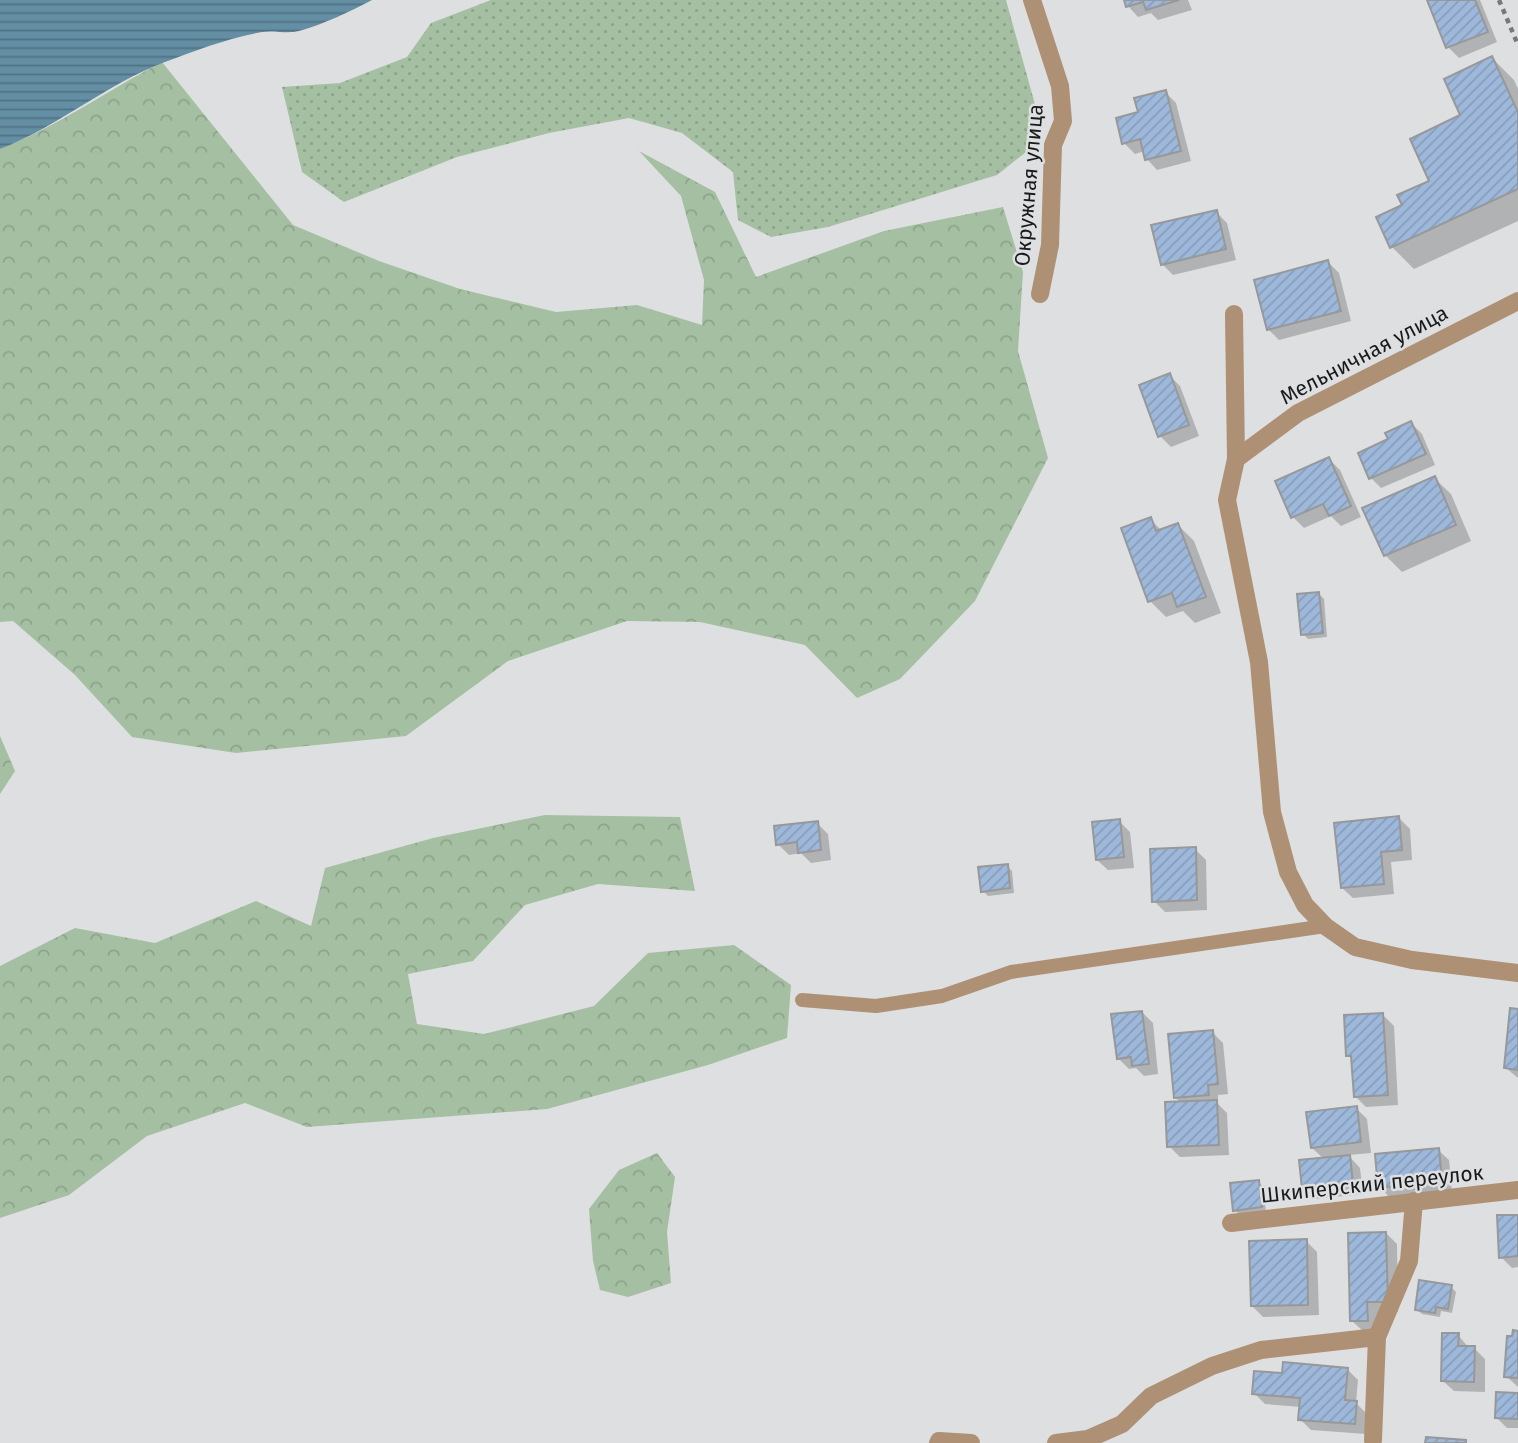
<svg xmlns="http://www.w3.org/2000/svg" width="1518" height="1443" font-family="'Fira Sans',sans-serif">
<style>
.forest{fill:url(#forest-crowns)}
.garden{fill:url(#garden-dots)}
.water{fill:url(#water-rules)}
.shadow{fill:#0003}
.building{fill:url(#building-hatch);stroke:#97989a;stroke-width:2}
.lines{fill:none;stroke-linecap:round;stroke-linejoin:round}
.path{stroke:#777879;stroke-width:4.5;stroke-dasharray:5 5;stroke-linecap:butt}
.lane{stroke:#ae9075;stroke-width:14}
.street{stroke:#ae9075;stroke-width:18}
.labels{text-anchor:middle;stroke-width:5;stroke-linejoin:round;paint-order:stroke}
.street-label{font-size:21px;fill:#191a1b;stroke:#dedfe1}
</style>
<defs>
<pattern id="forest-crowns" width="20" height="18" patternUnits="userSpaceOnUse" patternTransform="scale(1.75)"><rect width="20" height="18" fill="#a5bfa2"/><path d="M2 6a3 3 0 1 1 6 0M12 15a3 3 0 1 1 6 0" fill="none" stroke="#8da48b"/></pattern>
<pattern id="garden-dots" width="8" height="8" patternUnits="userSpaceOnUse" patternTransform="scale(1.75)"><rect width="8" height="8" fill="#a5bfa2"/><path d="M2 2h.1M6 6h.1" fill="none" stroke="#8da48b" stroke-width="1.8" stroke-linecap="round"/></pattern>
<pattern id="water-rules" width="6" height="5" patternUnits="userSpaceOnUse" patternTransform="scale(1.75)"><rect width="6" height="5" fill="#638ea3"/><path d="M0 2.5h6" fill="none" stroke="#517384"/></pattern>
<pattern id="building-hatch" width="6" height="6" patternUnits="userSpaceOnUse" patternTransform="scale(1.75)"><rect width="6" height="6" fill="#9db8da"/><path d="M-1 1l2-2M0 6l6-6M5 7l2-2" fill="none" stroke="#879eba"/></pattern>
</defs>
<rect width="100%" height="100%" fill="#dedfe1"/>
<g class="forest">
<path d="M162,62L293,225L379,261L460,289L556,312L637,305L702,325L704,280L681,196L639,151L715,192L756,277L884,231L1003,207L1023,272L1018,351L1048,458L975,601L900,679L857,698L805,645L700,622L627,621L508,661L406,736L236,753L132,737L75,675L13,621L0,622V149C57,127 108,90 162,62Z"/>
<path d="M0,736L15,771L0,794Z"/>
<path d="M545,815L680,817L695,891L598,884L525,905L473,961L408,974L417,1024L484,1034L594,1006L648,953L734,945L791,985L787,1038L708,1065L547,1109L307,1127L245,1103L147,1136L69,1195L0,1218V966L75,928L155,943L256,901L311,926L325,868L433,838Z"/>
<path d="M657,1153L675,1177L667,1232L671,1283L628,1297L600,1290L593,1261L589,1209L619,1170Z"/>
</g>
<path class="garden" d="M491,0H1006L1036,108L1031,148L997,175L828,227L771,237L738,220L733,172L682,133L629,118L549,133L457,157L344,202L302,172L282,87L340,83L407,57L431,23Z"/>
<path class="water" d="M0,0H372C349,12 324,24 299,31C287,34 274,30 262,32C229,38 196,50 165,62C106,84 58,127 0,149Z"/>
<g class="shadow">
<path d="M1126,0H1188L1192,10L1158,20L1151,13L1138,17L1128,6Z"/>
<path d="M1429,0H1480L1497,42L1459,58L1448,47Z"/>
<path d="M1492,58L1514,80L1518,89V221L1414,269L1392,247L1378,218L1404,206L1431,181Z"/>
<path d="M1165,92L1176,103L1191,161L1157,170L1147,159L1145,151L1135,154L1124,143L1140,113Z"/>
<path d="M1216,212L1227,223L1236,260L1173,275L1162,264Z"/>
<path d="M1328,262L1339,273L1351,321L1279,340L1268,329Z"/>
<path d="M1169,375L1180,386L1199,436L1171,447L1160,436Z"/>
<path d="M1411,423L1422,434L1435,465L1381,488L1371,478L1390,440Z"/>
<path d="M1329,459L1340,470L1361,517L1341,526L1331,516L1304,528L1293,517L1278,482Z"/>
<path d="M1434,478L1451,494L1471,541L1402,572L1385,555Z"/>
<path d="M1150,519L1162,531L1178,525L1194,541L1221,613L1195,623L1183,611L1166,617L1150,601Z"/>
<path d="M1319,594L1324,599L1327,637L1308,639L1303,634Z"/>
<path d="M1399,818L1410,829L1412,860L1391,862L1394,894L1353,898L1342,888Z"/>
<path d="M1119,821L1130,832L1134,868L1108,870L1097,860Z"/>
<path d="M817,823L828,834L831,860L811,863L801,853L789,855L778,844Z"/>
<path d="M1195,849L1206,860L1207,910L1165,912L1154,901Z"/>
<path d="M1007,866L1012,871L1014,893L988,896L983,891Z"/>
<path d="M1518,1011V1078L1506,1068Z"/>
<path d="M1142,1012L1153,1023L1158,1074L1144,1076L1136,1068L1129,1069L1118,1058Z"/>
<path d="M1383,1015L1394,1026L1398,1105L1366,1107L1355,1096L1354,1061L1348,1055Z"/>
<path d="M1212,1032L1223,1043L1228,1094L1218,1095V1104L1227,1113L1229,1155L1180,1157L1169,1146L1181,1103L1175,1097Z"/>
<path d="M1356,1108L1367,1119L1371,1153L1348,1155L1360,1168L1363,1194L1315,1199L1304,1188L1324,1159L1312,1148Z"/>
<path d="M1438,1150L1449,1160L1452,1192L1390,1198L1380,1187Z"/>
<path d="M1258,1182L1263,1187L1266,1212L1240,1215L1235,1210Z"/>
<path d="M1518,1216V1267L1512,1268L1501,1257Z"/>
<path d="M1386,1233L1397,1244L1398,1312H1378V1331H1363L1352,1321Z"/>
<path d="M1306,1241L1317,1252L1319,1315L1263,1317L1252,1306Z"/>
<path d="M1451,1287L1456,1292L1452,1313L1441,1311L1440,1317L1422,1314L1417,1309Z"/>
<path d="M1518,1333V1387L1506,1376Z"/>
<path d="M1458,1335L1469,1348H1474L1485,1359V1392L1454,1391L1443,1381Z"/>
<path d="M1347,1369L1358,1380L1356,1403L1367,1414L1366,1434L1311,1430L1300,1419L1301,1407L1265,1404L1254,1393L1284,1375Z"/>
<path d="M1518,1395V1428H1507L1496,1417Z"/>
</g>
<g class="building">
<path d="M1124,0H1179L1146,10L1143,2L1126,7Z"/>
<path d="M1427,0H1475L1488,32L1446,48Z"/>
<path d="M1492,56L1518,112V189L1390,248L1376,217L1402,205L1397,195L1429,181L1410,139L1460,115L1444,79Z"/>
<path d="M1166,90L1181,151L1145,160L1140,139L1122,144L1116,118L1138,112L1134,98Z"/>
<path d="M1217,210L1226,249L1161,265L1151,225Z"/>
<path d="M1328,260L1341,311L1267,330L1254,280Z"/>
<path d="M1170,373L1189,425L1158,437L1139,385Z"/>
<path d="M1411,421L1426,454L1369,479L1358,453L1388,439L1385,433Z"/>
<path d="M1329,457L1351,506L1329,516L1323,504L1291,518L1275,481Z"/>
<path d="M1435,476L1456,525L1384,556L1362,508Z"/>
<path d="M1151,517L1156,531L1178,523L1206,597L1177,607L1172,593L1148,602L1121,528Z"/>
<path d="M1319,592L1323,633L1301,635L1297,594Z"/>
<path d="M1399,816L1402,850L1381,852L1384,884L1341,888L1334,823Z"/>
<path d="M1120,819L1124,857L1096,860L1092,822Z"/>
<path d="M818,821L821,850L798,853L797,842L776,845L774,826Z"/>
<path d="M1196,847L1197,900L1152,902L1150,849Z"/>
<path d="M1008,864L1010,888L981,892L978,867Z"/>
<path d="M1510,1008L1518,1009V1070L1504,1068Z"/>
<path d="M1142,1011L1149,1064L1132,1066L1131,1057L1117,1059L1111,1014Z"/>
<path d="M1383,1013L1388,1095L1354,1097L1351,1056H1346L1344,1015Z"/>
<path d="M1213,1030L1218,1084L1208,1085L1209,1095L1174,1098L1168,1034Z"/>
<path d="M1217,1100L1219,1145L1167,1147L1165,1102Z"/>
<path d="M1357,1106L1361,1142L1311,1148L1306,1112Z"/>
<path d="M1439,1148L1442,1181L1378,1188L1375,1154Z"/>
<path d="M1350,1155L1353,1184L1302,1189L1299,1160Z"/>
<path d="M1259,1180L1262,1207L1233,1211L1230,1183Z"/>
<path d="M1497,1215H1518V1256L1499,1258Z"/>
<path d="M1386,1232L1388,1302H1367L1368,1321H1350L1348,1233Z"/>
<path d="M1307,1239L1308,1305L1251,1306L1249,1241Z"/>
<path d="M1419,1280L1452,1285L1448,1309L1436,1307L1435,1313L1415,1310Z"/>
<path d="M1513,1330L1518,1331V1378L1504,1377L1507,1336H1512Z"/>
<path d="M1442,1333H1459L1458,1346H1475L1474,1382L1441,1381Z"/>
<path d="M1283,1362L1348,1368L1345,1400L1357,1401L1355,1424L1298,1420L1300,1398L1252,1394L1254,1371L1282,1373Z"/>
<path d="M1496,1392L1518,1393V1419L1495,1418Z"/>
<path d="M1426,1437L1466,1440V1443H1425Z"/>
</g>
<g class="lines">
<path class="path" d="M1499,0L1518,45"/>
<path class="lane" d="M802,1000L876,1006L942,996L1011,972L1325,926"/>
<g class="street">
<path d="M1032,0L1060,86L1063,121L1053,145L1050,245L1040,294"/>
<path d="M1234,314L1236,459L1227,500L1259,662L1272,812L1288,872L1305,905L1325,926L1355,947L1412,960L1518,973"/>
<path d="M1236,459L1298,413L1518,301"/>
<path d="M1231,1223L1518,1190"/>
<path d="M1373,1440L1377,1337L1409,1261L1414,1201"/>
<path d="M938,1443L939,1441L971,1443"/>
<path d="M1056,1443L1088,1439L1122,1424L1151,1396L1212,1366L1261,1350L1377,1337"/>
</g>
</g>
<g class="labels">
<g class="street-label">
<text transform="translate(1029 185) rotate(-85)" y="7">Окружная улица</text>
<text transform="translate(1364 355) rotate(-28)" y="7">Мельничная улица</text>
<text transform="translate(1372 1184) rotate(-6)" y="7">Шкиперский переулок</text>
</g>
</g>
</svg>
